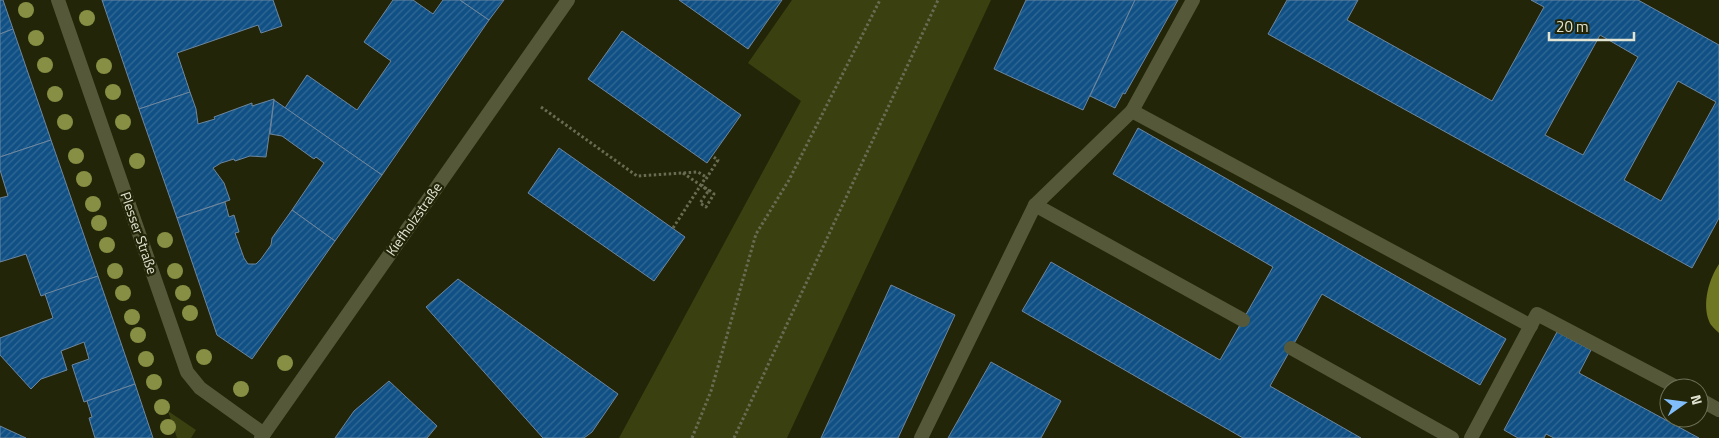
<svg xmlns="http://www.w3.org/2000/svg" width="1719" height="438" font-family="'Titillium Web',sans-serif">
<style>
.green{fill:#3b4010}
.water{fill:#6f7722}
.building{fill:url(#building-hatch);stroke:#6d869f;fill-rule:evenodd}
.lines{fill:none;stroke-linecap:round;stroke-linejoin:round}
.path{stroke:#696c52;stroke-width:3;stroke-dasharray:2.5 2.5;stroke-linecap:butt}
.service{stroke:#55593a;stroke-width:14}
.minor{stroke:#55593a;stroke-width:14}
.path-bridge{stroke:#696c52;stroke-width:3;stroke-dasharray:2.5 2.5;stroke-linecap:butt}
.tree{fill:#868f44}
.labels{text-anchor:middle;stroke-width:4.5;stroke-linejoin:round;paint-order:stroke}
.street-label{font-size:14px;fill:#e1e4d2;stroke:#222507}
</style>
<defs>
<pattern id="building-hatch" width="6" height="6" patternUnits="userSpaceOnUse" patternTransform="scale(1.25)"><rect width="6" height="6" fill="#105085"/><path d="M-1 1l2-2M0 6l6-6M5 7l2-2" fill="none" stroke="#326995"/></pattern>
</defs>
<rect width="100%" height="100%" fill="#222507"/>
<g class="green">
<path d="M792,0H991L787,438H619L801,101L748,63Z"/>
<path d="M168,411L196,430L191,438H177Z"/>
</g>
<path class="water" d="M1719,264V333C1716,330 1710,325 1709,321C1702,303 1709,279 1719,264Z"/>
<g class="building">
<path d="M0,0H3L13,29L0,34Z"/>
<path d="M102,0H273L282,26L261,33L258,25L177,53L190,92L139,109Z"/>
<path d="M393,0H413L433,14L443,0H460L489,20L382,175L285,108L307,75L357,110L391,61L364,42Z"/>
<path d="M460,0H504L489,20Z"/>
<path d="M679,0H782L748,49Z"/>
<path d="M1026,0H1135L1083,110L994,69Z"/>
<path d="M1135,0H1178L1125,94L1123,93L1115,108L1090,96Z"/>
<path d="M1287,0H1358L1347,20L1492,101L1544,7L1531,0H1638L1719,45V218L1692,268L1268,34ZM1600,35L1638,57L1583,155L1545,135ZM1678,81L1716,102L1661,201L1624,180Z"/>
<path d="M13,29L51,140L0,157V34Z"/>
<path d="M622,31L741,115L707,163L588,79Z"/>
<path d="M190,92L196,109L198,124L215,119L214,117L252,103V106L274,99V100L266,157L250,156L235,161L234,159L221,163L213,168L224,183L230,200L177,218L139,109Z"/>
<path d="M274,100L382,175L335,241L292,210L324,163L316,157L314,159L282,136L270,134Z"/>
<path d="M1138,128L1506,339L1480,385L1322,294L1270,386L1361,438H1243L1022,311L1051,262L1220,360L1273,267L1113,174Z"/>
<path d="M51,140L98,276L41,296L26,254L0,262V198L8,196L0,170V157Z"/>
<path d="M559,148L685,237L654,281L528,193Z"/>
<path d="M225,202L229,217L234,215L239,232L235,233L244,258L248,264H256L261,259L271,245L272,238L292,210L335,241L252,359L217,335L177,218Z"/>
<path d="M98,276L135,384L84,402L72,365L89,359L84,342L61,351L67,370L41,379L31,389L0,355V338L53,318L45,294Z"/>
<path d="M458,279L618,394L592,432L584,438H543L426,307Z"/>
<path d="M891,285L955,315L898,438H821Z"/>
<path d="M1557,332L1591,350L1579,373L1699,438H1554L1546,434L1544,438H1518L1504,430Z"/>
<path d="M991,362L1061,401L1041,438H948Z"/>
<path d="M389,381L437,426L427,438H335L354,411Z"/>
<path d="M135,384L153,438H95L89,418L92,417L87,401Z"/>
<path d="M0,426L26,438H0Z"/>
</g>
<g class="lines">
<g class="path">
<path d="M541,107L637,176L698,172L706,177"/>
<path d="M683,173L709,191"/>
<path d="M709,190L714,194L706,207L700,203Z"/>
<path d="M692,438L711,391L756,234L789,180L880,0"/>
<path d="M734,438L938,0"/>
</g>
<g class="service">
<path d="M1132,111L1193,0"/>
<path d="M1035,205L1243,320"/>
<path d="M1291,348L1452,438"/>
<path d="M1699,399L1719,410"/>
<path d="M921,438L1035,205L1132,111L1531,326"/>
<path d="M1471,438L1537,314L1678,388"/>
</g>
<g class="minor">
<path d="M58,0L187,372L200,388L264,434"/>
<path d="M261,438L568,0"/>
</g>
<g class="path-bridge">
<path d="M706,179L718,160L712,156"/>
<path d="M702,184V186L709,190"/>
<path d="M673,228L706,177"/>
</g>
</g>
<g class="tree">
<circle cx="26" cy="10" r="8"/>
<circle cx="87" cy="18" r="8"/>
<circle cx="36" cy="38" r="8"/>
<circle cx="45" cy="65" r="8"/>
<circle cx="104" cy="66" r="8"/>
<circle cx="113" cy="92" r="8"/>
<circle cx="55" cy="94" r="8"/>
<circle cx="65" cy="122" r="8"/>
<circle cx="123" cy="122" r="8"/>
<circle cx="76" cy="156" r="8"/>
<circle cx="137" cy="161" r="8"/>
<circle cx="84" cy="179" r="8"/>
<circle cx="93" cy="204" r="8"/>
<circle cx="99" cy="223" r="8"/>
<circle cx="165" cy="240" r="8"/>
<circle cx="107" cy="245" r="8"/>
<circle cx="115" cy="271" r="8"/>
<circle cx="175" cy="271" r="8"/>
<circle cx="123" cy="293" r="8"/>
<circle cx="183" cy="293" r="8"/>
<circle cx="190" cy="313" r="8"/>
<circle cx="132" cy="317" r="8"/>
<circle cx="138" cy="335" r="8"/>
<circle cx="204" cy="357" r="8"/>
<circle cx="146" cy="359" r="8"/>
<circle cx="285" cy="363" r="8"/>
<circle cx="154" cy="382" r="8"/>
<circle cx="241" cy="389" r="8"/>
<circle cx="162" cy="407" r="8"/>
<circle cx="168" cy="427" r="8"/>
</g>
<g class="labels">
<g class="street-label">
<text transform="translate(414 219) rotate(-55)" y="5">Kiefholzstraße</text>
<text transform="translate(139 233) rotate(71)" y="5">Plesser Straße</text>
</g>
</g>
<g transform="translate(1684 403) rotate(76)"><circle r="24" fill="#222507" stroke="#6e7158"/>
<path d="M0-4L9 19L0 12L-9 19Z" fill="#80bdfa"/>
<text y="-8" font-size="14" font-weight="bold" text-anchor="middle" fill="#e1e4d2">N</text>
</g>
<path d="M1549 32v8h85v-8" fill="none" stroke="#e1e4d2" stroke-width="2.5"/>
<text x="1556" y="32" font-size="15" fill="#e1e4d2" stroke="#222507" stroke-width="4" paint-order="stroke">20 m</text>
</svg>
